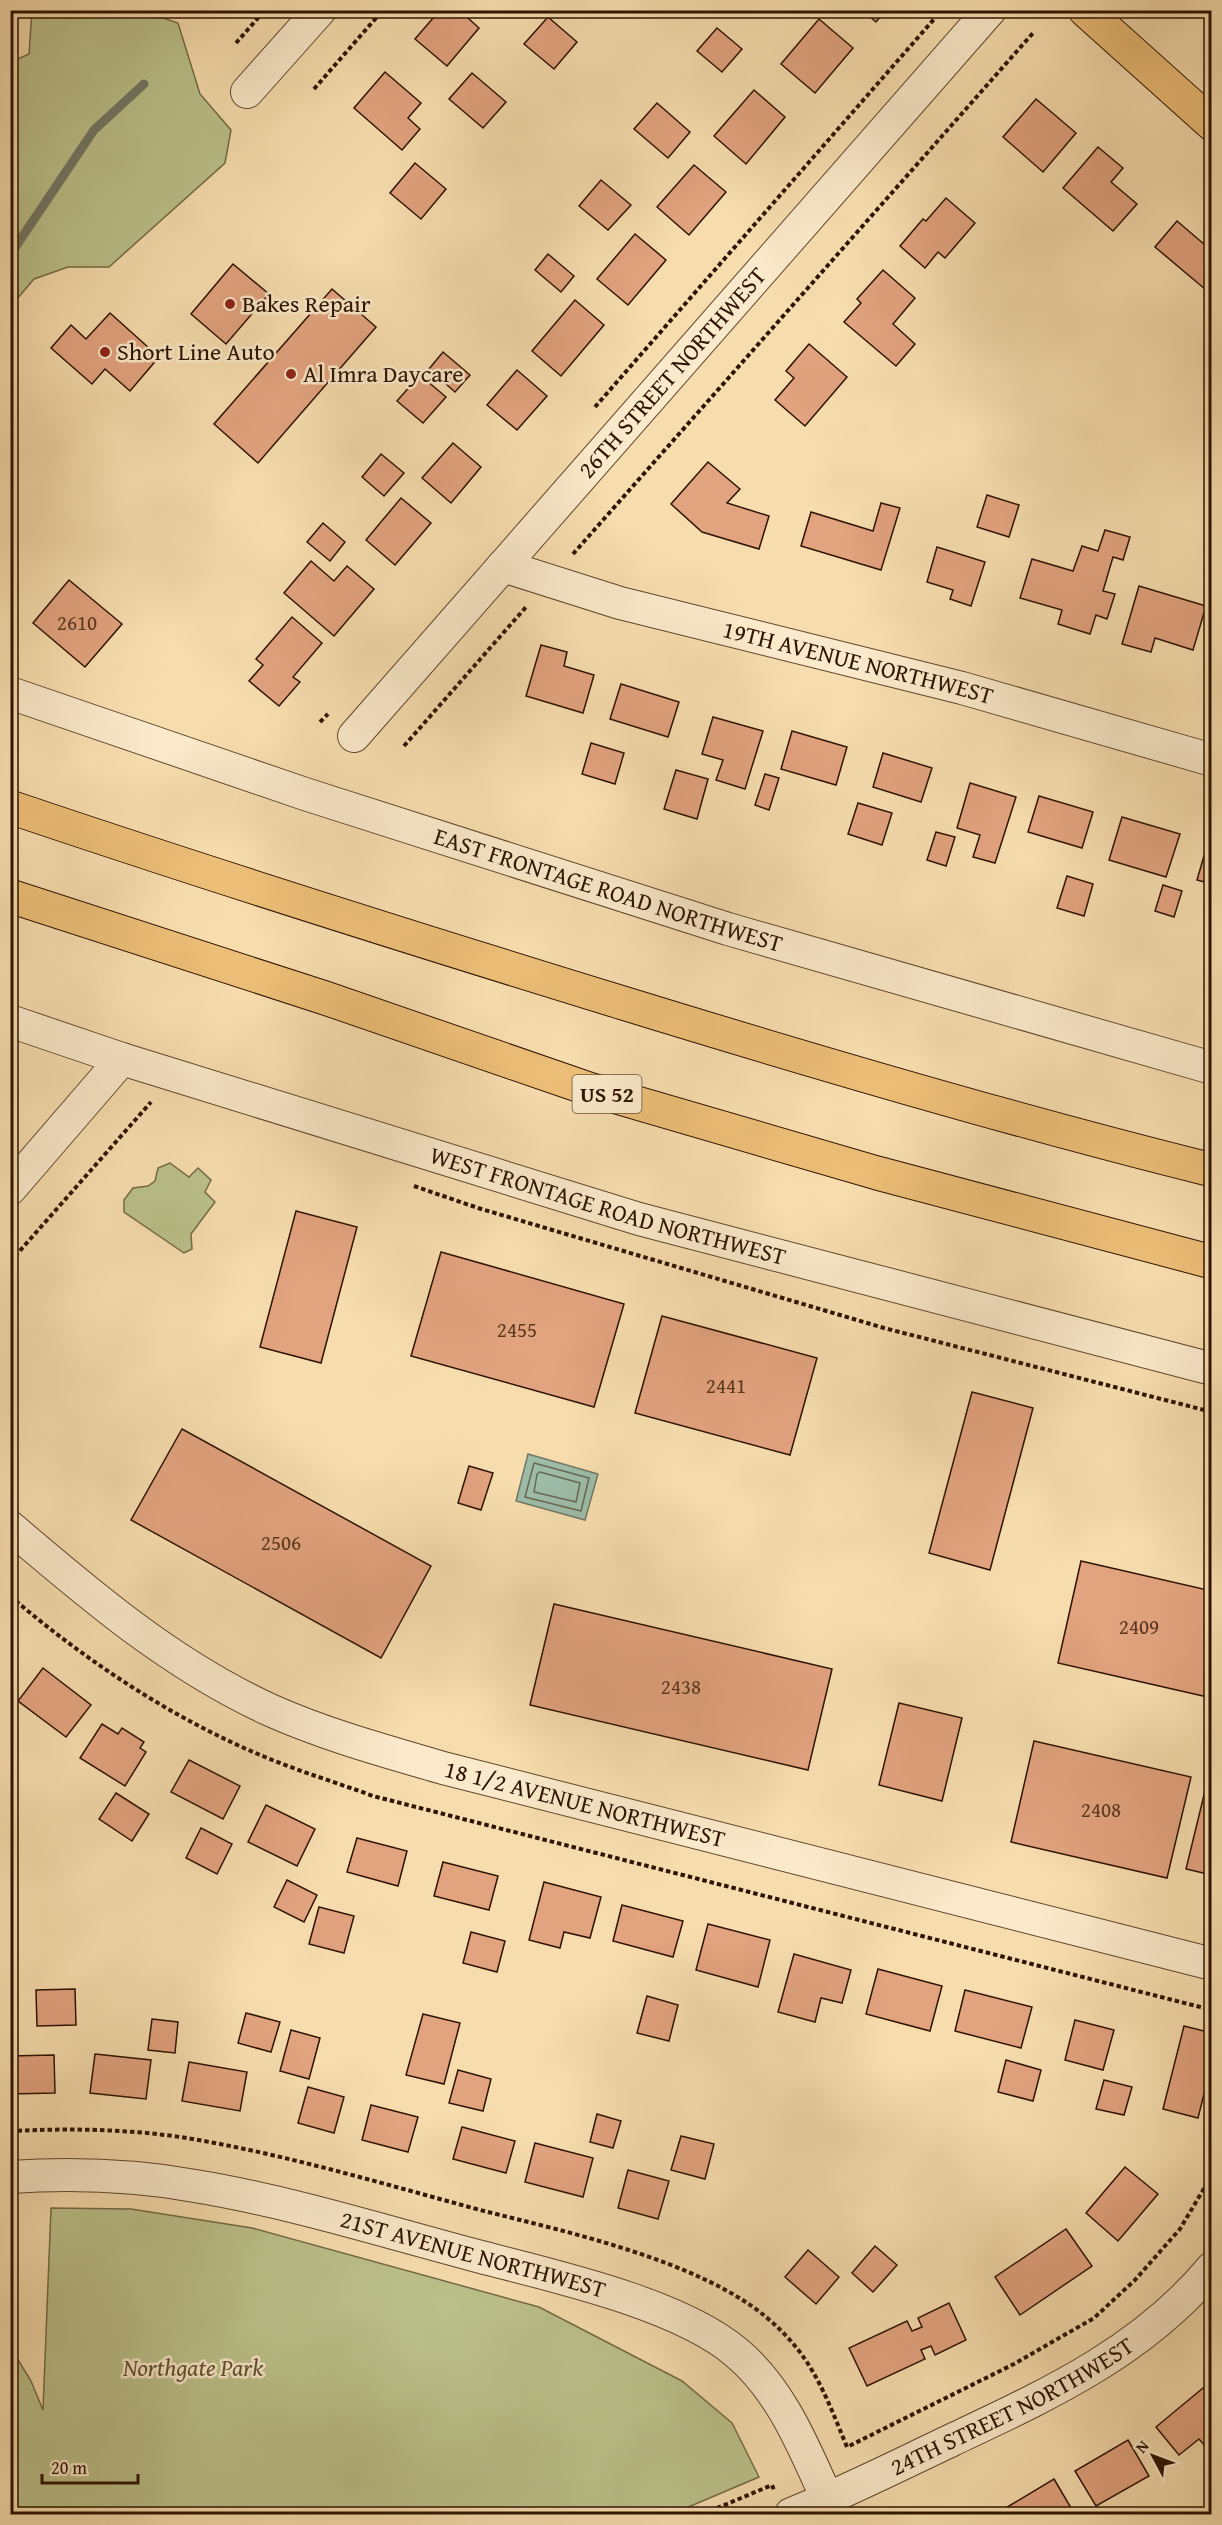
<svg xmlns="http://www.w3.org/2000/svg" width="1222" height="2525" font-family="'Gentium Book Plus',serif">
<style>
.green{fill:#bbc18b;stroke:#746a46;stroke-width:1.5}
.water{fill:#9dbca8;stroke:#717865;stroke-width:1.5}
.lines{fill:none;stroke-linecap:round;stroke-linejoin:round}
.shore{stroke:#666854;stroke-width:1.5}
.stream{stroke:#717865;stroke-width:9}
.building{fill:#e2a37f;stroke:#2e1300;stroke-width:1.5}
.minor-casing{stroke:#60462c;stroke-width:34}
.major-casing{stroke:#2e1300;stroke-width:35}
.highway-casing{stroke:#2e1300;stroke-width:35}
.path{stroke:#2e1300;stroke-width:4;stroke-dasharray:4.5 3;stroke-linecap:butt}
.minor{stroke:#fae9ca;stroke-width:32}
.major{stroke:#ecbe77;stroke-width:33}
.highway{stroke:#ecbe77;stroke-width:33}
.poi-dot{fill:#8f2418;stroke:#fae9ca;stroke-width:2}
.labels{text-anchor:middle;stroke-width:5;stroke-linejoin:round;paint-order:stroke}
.number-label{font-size:21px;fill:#5b3720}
.shield{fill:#fae9ca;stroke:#6b533d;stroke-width:1.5}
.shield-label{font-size:22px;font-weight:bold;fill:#2e1300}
.poi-label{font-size:24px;fill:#2e1300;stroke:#fae9ca;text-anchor:start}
.street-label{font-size:24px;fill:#2e1300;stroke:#fae9ca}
.park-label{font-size:24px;font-style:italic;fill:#5f5031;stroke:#fae9ca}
</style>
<rect width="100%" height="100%" fill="#f7ddae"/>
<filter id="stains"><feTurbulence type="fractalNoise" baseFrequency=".00333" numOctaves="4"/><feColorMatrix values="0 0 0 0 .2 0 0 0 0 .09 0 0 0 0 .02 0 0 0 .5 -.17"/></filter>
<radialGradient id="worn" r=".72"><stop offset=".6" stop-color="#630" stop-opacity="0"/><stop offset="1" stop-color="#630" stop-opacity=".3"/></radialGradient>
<g class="green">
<path d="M32,10L143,11L178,23L200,94L231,130L225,163L109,267H68L34,279L11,306V62L29,54Z"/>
<path d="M170,1163L189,1177L198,1168L211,1180L205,1192L215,1202L191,1234L192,1249L184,1253L124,1212V1200L133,1188L148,1186L155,1181L158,1168Z"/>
<path d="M51,2208L131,2209L252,2228L539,2307L682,2381L732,2423L759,2477L672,2514H11V2348L31,2381L43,2410Z"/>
</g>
<path class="water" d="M528,1454L598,1474L585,1520L516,1501Z"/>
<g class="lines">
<g class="shore">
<path d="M534,1463L589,1478L581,1511L525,1497Z"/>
<path d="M540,1472L580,1483L576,1502L534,1492L537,1474Z"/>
</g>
<path class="stream" d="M10,255L94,130L144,84"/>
</g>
<g class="building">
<path d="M440,10H459L479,28L447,66L415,39Z"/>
<path d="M862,10H886L876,22Z"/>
<path d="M548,17L577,42L554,69L524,44Z"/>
<path d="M819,19L853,48L815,93L781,64Z"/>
<path d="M717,28L742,49L722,72L697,51Z"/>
<path d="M385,72L421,103L408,118L420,129L402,150L354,108Z"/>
<path d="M472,73L506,102L483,128L449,99Z"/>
<path d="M754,90L785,117L746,164L714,136Z"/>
<path d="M1036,99L1076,133L1043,172L1003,137Z"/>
<path d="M657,103L690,132L668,158L634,129Z"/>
<path d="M1098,147L1123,168L1111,182L1137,204L1113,231L1063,188Z"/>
<path d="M415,163L446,189L421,219L390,193Z"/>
<path d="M694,165L726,192L689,235L657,207Z"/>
<path d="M601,180L631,205L608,230L579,206Z"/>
<path d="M946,198L975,223L945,258L938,252L925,268L900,246L923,219L926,221Z"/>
<path d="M1177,221L1212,251V295L1155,247Z"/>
<path d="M635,234L666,260L628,305L597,279Z"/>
<path d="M548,254L574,276L561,292L535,270Z"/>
<path d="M233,264L269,294L226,344L191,314Z"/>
<path d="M883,270L915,298L893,324L915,344L896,366L844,322L861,303L857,299Z"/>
<path d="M332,289L376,327L258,463L214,424Z"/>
<path d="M575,300L604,325L561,376L532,351Z"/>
<path d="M110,313L159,357L130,391L105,369L92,384L51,348L71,325L86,339Z"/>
<path d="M809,344L847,377L805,426L775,400L794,378L786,371Z"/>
<path d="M443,352L470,375L455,392L429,369Z"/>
<path d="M517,370L547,396L517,430L487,405Z"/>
<path d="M420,375L446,397L423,423L397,401Z"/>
<path d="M453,443L481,467L451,503L422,478Z"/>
<path d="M381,454L404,473L384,496L362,477Z"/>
<path d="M708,462L740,489L727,503L769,516L759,549L702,532L671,504Z"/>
<path d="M987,495L1019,505L1009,537L977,527Z"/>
<path d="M401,498L431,523L395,565L366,540Z"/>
<path d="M881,503L900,508L881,570L801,546L811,512L873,531Z"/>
<path d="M323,523L345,542L330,561L307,542Z"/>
<path d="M1105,530L1130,537L1123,560L1113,557L1103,591L1115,594L1107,619L1096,615L1090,634L1058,624L1062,610L1020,598L1032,559L1073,571L1082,546L1098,551Z"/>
<path d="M937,547L985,562L971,606L950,599L953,590L927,582Z"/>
<path d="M311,561L334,581L347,566L374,589L334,636L284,593Z"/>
<path d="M69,580L122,624L85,667L33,623Z"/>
<path d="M1139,586L1206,606L1193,650L1155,638L1151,652L1122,644Z"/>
<path d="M292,617L322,643L293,677L300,682L279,706L249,681L263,665L256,659Z"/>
<path d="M541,645L567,652L564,666L594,675L583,713L526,696Z"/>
<path d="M621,684L679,702L668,737L610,719Z"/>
<path d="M713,717L763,731L745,789L716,780L723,760L702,754Z"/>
<path d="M792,731L847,747L836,785L781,769Z"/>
<path d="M591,743L624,753L615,784L582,774Z"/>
<path d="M883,753L932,768L921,802L873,787Z"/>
<path d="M676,770L708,779L697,819L664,809Z"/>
<path d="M765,774L779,778L769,810L755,805Z"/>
<path d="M970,783L1016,797L995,863L973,857L980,835L957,828Z"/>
<path d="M1039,796L1093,812L1082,848L1028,832Z"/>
<path d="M858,803L892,813L882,845L848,834Z"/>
<path d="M1122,817L1180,834L1166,877L1109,860Z"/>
<path d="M936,832L955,837L946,866L927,860Z"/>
<path d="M1208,842L1212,843V884L1197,880Z"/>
<path d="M1067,876L1093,884L1084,916L1057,908Z"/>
<path d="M1163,885L1182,891L1174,917L1155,911Z"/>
<path d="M296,1211L357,1227L321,1363L260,1347Z"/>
<path d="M441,1252L624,1304L594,1407L411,1356Z"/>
<path d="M662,1316L817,1358L790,1455L635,1413Z"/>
<path d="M972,1392L1033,1408L990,1570L929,1553Z"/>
<path d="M182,1429L431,1566L381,1658L131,1520Z"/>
<path d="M469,1466L493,1473L481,1510L458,1503Z"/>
<path d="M1081,1561L1212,1591V1698L1058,1663Z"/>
<path d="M554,1604L832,1669L808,1770L530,1705Z"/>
<path d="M43,1668L91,1705L66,1737L18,1701Z"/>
<path d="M899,1703L962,1718L942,1801L879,1785Z"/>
<path d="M102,1724L118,1734L122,1728L144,1742L140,1748L146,1752L125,1786L80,1758Z"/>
<path d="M1034,1741L1191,1777L1167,1878L1011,1842Z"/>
<path d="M189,1760L240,1786L223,1819L171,1792Z"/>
<path d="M1212,1762V1875L1186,1869Z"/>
<path d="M116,1793L149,1814L132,1841L99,1819Z"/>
<path d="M266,1805L315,1829L297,1866L248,1842Z"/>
<path d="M201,1828L232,1844L217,1874L186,1858Z"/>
<path d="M357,1838L407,1851L398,1886L347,1872Z"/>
<path d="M443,1862L498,1876L489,1910L434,1896Z"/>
<path d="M287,1880L317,1895L304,1922L274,1907Z"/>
<path d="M544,1882L601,1897L590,1938L564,1932L560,1948L529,1940Z"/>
<path d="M622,1905L683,1921L673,1957L613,1941Z"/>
<path d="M319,1907L354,1916L344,1953L309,1944Z"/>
<path d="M708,1924L770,1940L758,1987L696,1970Z"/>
<path d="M471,1932L505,1941L497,1972L463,1963Z"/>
<path d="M794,1954L851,1970L842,2003L821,1998L815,2022L778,2012Z"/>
<path d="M878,1969L942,1986L930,2031L866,2014Z"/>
<path d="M75,1989L76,2025L37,2026L36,1990Z"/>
<path d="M965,1990L1032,2007L1021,2048L955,2031Z"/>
<path d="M647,1996L678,2005L669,2041L637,2033Z"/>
<path d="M246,2013L280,2022L271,2052L238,2043Z"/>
<path d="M423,2014L460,2023L444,2084L406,2075Z"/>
<path d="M152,2019L178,2022L175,2053L148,2050Z"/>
<path d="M1075,2020L1114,2030L1103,2070L1065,2060Z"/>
<path d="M1184,2026L1212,2033V2062L1198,2118L1163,2109Z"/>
<path d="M291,2030L320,2038L309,2079L280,2071Z"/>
<path d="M95,2054L151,2060L146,2099L90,2093Z"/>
<path d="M54,2055L55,2093L10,2094V2056Z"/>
<path d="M1006,2060L1041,2070L1033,2101L998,2092Z"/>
<path d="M189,2062L247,2072L240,2111L182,2101Z"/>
<path d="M458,2070L491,2079L483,2111L449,2103Z"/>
<path d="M1104,2080L1132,2087L1124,2115L1096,2109Z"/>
<path d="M308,2087L344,2097L334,2133L298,2123Z"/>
<path d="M371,2105L418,2117L408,2152L362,2140Z"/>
<path d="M597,2114L621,2121L613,2148L590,2142Z"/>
<path d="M462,2127L515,2141L506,2173L453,2159Z"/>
<path d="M681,2136L714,2144L705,2179L671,2170Z"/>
<path d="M535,2143L593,2158L583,2197L525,2182Z"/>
<path d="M1125,2167L1158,2194L1118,2241L1086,2213Z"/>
<path d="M628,2170L669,2181L658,2219L618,2208Z"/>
<path d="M1066,2229L1092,2266L1020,2315L995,2277Z"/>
<path d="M875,2246L897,2265L873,2292L852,2273Z"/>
<path d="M808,2250L839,2277L816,2304L785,2277Z"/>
<path d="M949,2303L966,2340L935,2355L931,2346L921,2350L925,2359L867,2386L849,2348L907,2321L912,2331L922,2327L918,2318Z"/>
<path d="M1203,2388L1212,2398V2454L1199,2439L1179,2455L1156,2427Z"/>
<path d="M1128,2440L1149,2476L1096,2506L1075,2471Z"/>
<path d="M1054,2479L1074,2513L1001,2514L999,2512Z"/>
</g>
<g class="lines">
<defs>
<g id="minor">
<path d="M247,92L320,10"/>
<path id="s1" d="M503,566L620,603L962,688L1212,760"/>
<path id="s2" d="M10,693L305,794L728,929L1212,1068"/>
<path id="s3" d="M354,736L990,10"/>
<path id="s4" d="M10,1021L122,1059L639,1219L1212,1369"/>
<path d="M10,1189L122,1059"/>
<path id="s5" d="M10,1527C92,1597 172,1665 270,1710C326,1735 385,1751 443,1768L1212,1964"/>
<path id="s6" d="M10,2177C72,2173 134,2175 195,2186C292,2202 386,2232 481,2257C554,2276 680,2304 737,2353C785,2393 808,2458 834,2514"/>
<path id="s7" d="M791,2514C846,2492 899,2465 952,2440C1049,2394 1142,2352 1212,2268"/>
</g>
<path id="major" d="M1085,10L1212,124"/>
<g id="highway">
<path d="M10,807C214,876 418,940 623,1003C818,1063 1014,1121 1212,1170"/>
<path d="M10,896L325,998L589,1089L877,1173L1212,1262"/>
</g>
</defs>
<use href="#minor" class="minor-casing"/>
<use href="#major" class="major-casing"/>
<use href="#highway" class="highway-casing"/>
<g class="path">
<path d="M236,43L265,10"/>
<path d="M314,89L383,10"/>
<path d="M595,407L942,10"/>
<path d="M573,554L1033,33"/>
<path d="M320,722L328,714"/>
<path d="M404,746L526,607"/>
<path d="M414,1186L478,1208L884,1328L1212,1412"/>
<path d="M10,1262L151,1102"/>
<path d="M10,1596C86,1661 173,1719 265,1757C301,1772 338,1783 373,1796L1212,2010"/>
<path d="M10,2131C75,2128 140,2129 204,2141C298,2158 391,2186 484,2211C568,2232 699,2261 766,2317C812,2355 825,2394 847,2447L1014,2364L1094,2318L1135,2280L1180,2229L1212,2175"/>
<path d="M703,2514L772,2485L774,2490"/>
</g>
<use href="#minor" class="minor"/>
<use href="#major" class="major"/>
<use href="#highway" class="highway"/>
</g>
<g class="poi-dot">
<circle cx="230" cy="304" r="6"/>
<circle cx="105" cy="352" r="6"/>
<circle cx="291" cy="374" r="6"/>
</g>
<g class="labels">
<g class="number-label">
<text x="77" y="630">2610</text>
<text x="517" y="1337">2455</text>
<text x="726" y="1393">2441</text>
<text x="281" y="1550">2506</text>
<text x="1139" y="1634">2409</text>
<text x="681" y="1694">2438</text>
<text x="1101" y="1817">2408</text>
</g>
<rect class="shield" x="572.5" y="1075" width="69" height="38" rx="4.5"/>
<g class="shield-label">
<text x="607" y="1102">US 52</text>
</g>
<g class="poi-label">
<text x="242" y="312">Bakes Repair</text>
<text x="117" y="360">Short Line Auto</text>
<text x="303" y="382">Al Imra Daycare</text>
</g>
<g class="street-label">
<text dy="8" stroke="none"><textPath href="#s3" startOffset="483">26TH STREET NORTHWEST</textPath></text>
<text dy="8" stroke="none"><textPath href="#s1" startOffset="368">19TH AVENUE NORTHWEST</textPath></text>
<text dy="8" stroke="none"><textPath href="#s2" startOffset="630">EAST FRONTAGE ROAD NORTHWEST</textPath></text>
<text dy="8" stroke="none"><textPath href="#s4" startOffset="626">WEST FRONTAGE ROAD NORTHWEST</textPath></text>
<text dy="8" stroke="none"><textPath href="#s5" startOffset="648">18 1/2 AVENUE NORTHWEST</textPath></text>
<text dy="8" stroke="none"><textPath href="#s6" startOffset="472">21ST AVENUE NORTHWEST</textPath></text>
<text dy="8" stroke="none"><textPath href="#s7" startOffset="246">24TH STREET NORTHWEST</textPath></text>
</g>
<g class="park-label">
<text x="193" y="2376">Northgate Park</text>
</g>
</g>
<rect width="1222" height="2525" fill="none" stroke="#f7ddae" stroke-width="36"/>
<rect x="12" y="12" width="1198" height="2501" fill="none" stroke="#2e1300" stroke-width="3"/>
<rect x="18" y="18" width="1186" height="2489" fill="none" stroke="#2e1300" stroke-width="1.5"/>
<g transform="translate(1153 2456) rotate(311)" stroke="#fae9ca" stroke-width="4.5" paint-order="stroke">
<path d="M0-4.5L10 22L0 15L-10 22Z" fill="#2e1300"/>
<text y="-9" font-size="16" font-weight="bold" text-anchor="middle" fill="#2e1300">N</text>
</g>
<path d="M42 2474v9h96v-9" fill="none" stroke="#2e1300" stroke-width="3"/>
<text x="51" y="2474" font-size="18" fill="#2e1300" stroke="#fae9ca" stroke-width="4.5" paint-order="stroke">20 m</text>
<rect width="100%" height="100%" filter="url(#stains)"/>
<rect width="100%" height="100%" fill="url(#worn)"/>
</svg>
